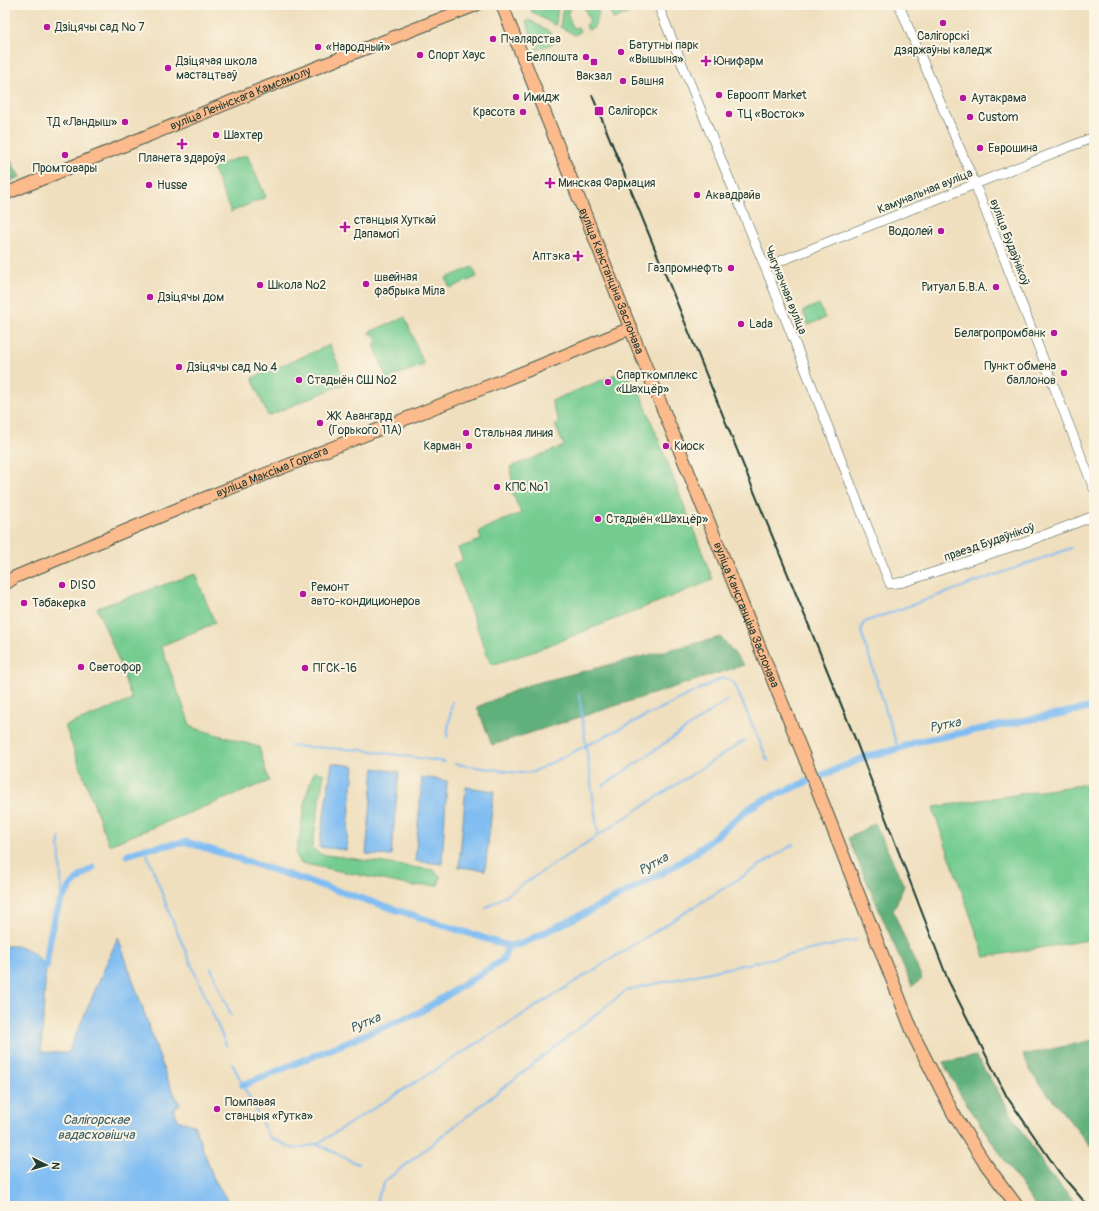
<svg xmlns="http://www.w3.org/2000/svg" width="1099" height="1211" font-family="Pangolin,sans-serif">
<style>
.green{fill:#75cc91;stroke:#4a8462}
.forest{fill:#60b07b;stroke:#407658}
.water{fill:#80bdf3;stroke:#507d94}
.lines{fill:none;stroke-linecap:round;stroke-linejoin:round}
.stream{stroke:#80bdf3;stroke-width:2}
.canal{stroke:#80bdf3;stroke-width:7}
.minor-casing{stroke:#3e5549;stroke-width:10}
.major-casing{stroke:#3e5549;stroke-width:14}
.minor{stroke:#fff;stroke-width:9}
.major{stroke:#fbbb8c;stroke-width:12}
.rail{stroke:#1f3d34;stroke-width:2}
.poi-dot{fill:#b5179e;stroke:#fcf5e5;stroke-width:1.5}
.labels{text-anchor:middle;stroke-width:4;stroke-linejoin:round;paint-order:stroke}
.poi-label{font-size:12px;fill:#1f3d34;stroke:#fcf5e5;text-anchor:start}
.street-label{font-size:12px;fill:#1f3d34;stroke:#fcf5e5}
.water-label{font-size:13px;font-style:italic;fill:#375d64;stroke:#fcf5e5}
</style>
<rect width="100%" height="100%" fill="#fcf5e5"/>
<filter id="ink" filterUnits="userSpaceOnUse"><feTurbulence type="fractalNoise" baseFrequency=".025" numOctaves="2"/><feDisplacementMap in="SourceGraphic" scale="8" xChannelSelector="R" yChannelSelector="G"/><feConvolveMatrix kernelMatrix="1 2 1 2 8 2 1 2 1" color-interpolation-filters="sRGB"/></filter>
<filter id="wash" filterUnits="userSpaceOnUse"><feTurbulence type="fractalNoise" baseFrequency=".012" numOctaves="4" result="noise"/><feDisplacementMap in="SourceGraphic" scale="16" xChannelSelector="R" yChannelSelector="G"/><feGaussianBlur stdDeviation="0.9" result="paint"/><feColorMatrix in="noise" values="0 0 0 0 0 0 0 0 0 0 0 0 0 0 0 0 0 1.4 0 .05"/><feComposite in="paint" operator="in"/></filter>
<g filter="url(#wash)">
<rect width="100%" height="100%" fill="#efdfbe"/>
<g class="green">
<path d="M543,5H558L556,24L554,25L532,12L531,10Z"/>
<path d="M569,5L571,10L567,12L573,28L578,27L580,32L575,35L560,27L563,7Z"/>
<path d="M578,5H590L599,12L594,28L588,30L586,25L590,22L584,6L579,8Z"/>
<path d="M610,5H627L630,13L613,19L609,8Z"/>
<path d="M529,20L550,32L554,43L537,50L526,21Z"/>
<path d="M247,155L266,197L231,212L212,167Z"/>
<path d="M473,267L477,277L450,288L446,278Z"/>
<path d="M819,304L825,318L808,325L803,311Z"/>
<path d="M405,317L424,365L391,377L390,381L385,382V373L374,344L377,343L374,334H370L369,332Z"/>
<path d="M330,345L346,383L268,416L252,378Z"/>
<path d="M626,370L634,390L638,387L713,580L532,652L491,665L453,564L463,560L458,548L481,540L479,532L483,529L521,513L511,490L513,488L510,467L564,446L555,425L559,422L551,401Z"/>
<path d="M195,574L215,623L161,646L191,727L259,747L269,781L109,845L65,726L132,700L116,654L97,608Z"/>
<path d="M314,771L324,774L312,848L320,854L433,870L441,877L438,885L413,886L300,863L296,854L307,793Z"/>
<path d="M1094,783V939L985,957L934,812V807Z"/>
</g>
<g class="forest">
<path d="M11,161L20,177L5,183V163Z"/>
<path d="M721,637L744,665L492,745L477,707L528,685Z"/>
<path d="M875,823L904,886L893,911L922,979L912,986L848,838Z"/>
<path d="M1094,1040V1151L1032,1074L1023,1055Z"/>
<path d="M976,1056L1047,1171L1078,1206H1035L959,1092L943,1062Z"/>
</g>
<g class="water">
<path d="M332,763L354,766L346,850L319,847Z"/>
<path d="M374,768L399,772L391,856L366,854Z"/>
<path d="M422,777L447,781L442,864L415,861Z"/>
<path d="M466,787L494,791L485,870L459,867Z"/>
<path d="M118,937L167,1079L180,1105L173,1109L179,1121L194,1125L214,1179L231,1206H5V946C27,945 33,951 46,967L41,1052L68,1053Z"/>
</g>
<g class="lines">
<g class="stream">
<path d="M579,694L598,835"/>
<path d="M447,737L452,702"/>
<path d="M290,746L364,750L445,762"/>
<path d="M898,749L861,631L863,624L867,621L1071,548"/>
<path d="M455,764L519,773L533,772L720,679L726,678L734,683L768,761"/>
<path d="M603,786L726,701"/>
<path d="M59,838L62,898"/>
<path d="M145,849L173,922L227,1047"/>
<path d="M486,908L745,740"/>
<path d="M211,968L231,1015"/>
<path d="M232,1063L269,1137L294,1149L317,1144L794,844"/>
<path d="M317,1144L358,1164"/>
<path d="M374,1206L385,1181L627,990L856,940"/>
</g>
<g class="canal">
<path d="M127,855L145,849L187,842L508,946"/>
<path d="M46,967C51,927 54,890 93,868"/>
<path d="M243,1085L420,1012L503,960L508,946L521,944C577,917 634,891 687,858C713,842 733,818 759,802L868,756L898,749L915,742L1094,707"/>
</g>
</g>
</g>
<g filter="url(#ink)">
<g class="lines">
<defs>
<g id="minor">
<path d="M658,5L765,267L890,584L904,582L1026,542L1094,516"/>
<path d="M899,5L975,184L1094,489"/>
<path d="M765,267L1094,137"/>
</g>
<g id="major">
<path id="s1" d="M502,5L639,350L822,801L915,1038L953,1113L984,1162L1017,1206"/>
<path id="s2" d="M5,194L262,89L476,5"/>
<path id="s3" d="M5,584L15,577L185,506L534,368L631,328"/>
</g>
</defs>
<use href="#minor" class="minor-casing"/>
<use href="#major" class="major-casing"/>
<use href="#minor" class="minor"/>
<use href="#major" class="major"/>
<path class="rail" d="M592,95L854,736L948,980L1007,1097L1059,1172L1088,1206"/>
</g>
</g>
<g class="poi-dot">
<circle cx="943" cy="23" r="4"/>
<circle cx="47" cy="27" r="4"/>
<circle cx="493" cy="39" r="4"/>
<circle cx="318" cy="47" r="4"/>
<circle cx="621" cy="52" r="4"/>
<circle cx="420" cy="55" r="4"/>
<circle cx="586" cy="57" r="4"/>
<path d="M704 55h4v4h4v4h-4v4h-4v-4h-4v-4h4z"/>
<rect x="590" y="58" width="8" height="8" rx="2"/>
<circle cx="168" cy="68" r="4"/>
<circle cx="623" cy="81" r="4"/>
<circle cx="719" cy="95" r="4"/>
<circle cx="516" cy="97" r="4"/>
<circle cx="963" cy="98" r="4"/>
<rect x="594" y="106" width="10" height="10" rx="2"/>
<circle cx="523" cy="112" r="4"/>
<circle cx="729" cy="114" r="4"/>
<circle cx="970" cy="117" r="4"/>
<circle cx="125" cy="122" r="4"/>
<circle cx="216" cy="135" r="4"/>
<path d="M180 138h4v4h4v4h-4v4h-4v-4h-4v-4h4z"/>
<circle cx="980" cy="148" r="4"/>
<circle cx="65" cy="155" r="4"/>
<path d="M548 177h4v4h4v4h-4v4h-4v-4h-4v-4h4z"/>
<circle cx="149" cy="185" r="4"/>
<circle cx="697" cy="195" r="4"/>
<path d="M343 221h4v4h4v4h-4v4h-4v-4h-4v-4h4z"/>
<circle cx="941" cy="231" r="4"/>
<path d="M576 250h4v4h4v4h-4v4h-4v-4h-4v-4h4z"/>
<circle cx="731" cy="268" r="4"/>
<circle cx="366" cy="284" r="4"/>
<circle cx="260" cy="285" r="4"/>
<circle cx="996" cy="287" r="4"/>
<circle cx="150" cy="297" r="4"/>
<circle cx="741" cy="324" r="4"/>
<circle cx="1054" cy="333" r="4"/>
<circle cx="179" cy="367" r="4"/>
<circle cx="1064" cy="373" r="4"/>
<circle cx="299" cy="380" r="4"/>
<circle cx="608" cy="382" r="4"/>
<circle cx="320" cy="423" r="4"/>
<circle cx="466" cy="433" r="4"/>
<circle cx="469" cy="446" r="4"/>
<circle cx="666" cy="446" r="4"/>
<circle cx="497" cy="487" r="4"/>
<circle cx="598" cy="519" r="4"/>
<circle cx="62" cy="585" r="4"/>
<circle cx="303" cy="594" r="4"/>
<circle cx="24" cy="603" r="4"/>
<circle cx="81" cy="667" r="4"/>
<circle cx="305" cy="668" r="4"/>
<circle cx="217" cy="1109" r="4"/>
</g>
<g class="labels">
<g class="poi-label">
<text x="55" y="31">Дзіцячы сад № 7</text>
<text x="943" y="40" text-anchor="middle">Салігорскі<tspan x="943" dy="14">дзяржаўны каледж</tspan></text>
<text x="501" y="43">Пчалярства</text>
<text x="629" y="49">Батутны парк<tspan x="629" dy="14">«Вышыня»</tspan></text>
<text x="326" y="51">«Народный»</text>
<text x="428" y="59">Спорт Хаус</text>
<text x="578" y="61" text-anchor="end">Белпошта</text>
<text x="176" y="65">Дзіцячая школа<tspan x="176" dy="14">мастацтваў</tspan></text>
<text x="714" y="65">Юнифарм</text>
<text x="594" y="80" text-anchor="middle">Вакзал</text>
<text x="631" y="85">Башня</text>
<text x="727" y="99">Евроопт Market</text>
<text x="524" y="101">Имидж</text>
<text x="971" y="102">Аутакрама</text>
<text x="608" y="115">Салігорск</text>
<text x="515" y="116" text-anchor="end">Красота</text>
<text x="737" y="118">ТЦ «Восток»</text>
<text x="978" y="121">Custom</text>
<text x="117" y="126" text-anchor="end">ТД «Ландыш»</text>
<text x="224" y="139">Шахтер</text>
<text x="988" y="152">Еврошина</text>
<text x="182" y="162" text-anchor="middle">Планета здароўя</text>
<text x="65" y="172" text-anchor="middle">Промтовары</text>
<text x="558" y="187">Минская Фармация</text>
<text x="157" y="189">Husse</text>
<text x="705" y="199">Аквадрайв</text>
<text x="354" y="224">станцыя Хуткай<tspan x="354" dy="14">Дапамогі</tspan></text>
<text x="933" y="235" text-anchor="end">Водолей</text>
<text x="570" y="260" text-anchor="end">Аптэка</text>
<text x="723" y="272" text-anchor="end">Газпромнефть</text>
<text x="374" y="281">швейная<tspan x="374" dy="14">фабрыка Міла</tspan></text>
<text x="268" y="289">Школа №2</text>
<text x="988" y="291" text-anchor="end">Ритуал Б.В.А.</text>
<text x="158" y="301">Дзіцячы дом</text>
<text x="749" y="328">Lada</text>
<text x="1046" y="337" text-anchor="end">Белагропромбанк</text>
<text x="1056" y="370" text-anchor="end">Пункт обмена<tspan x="1056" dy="14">баллонов</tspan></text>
<text x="187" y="371">Дзіцячы сад № 4</text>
<text x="616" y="379">Спарткомплекс<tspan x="616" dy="14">«Шахцёр»</tspan></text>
<text x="307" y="384">Стадыён СШ №2</text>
<text x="328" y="420">ЖК Авангард<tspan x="328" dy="14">(Горького 11А)</tspan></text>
<text x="474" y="437">Стальная линия</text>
<text x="461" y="450" text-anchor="end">Карман</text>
<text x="674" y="450">Киоск</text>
<text x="505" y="491">КПС №1</text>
<text x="606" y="523">Стадыён «Шахцёр»</text>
<text x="70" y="589">DISO</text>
<text x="311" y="591">Ремонт<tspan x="311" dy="14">авто-кондиционеров</tspan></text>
<text x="32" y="607">Табакерка</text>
<text x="89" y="671">Светофор</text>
<text x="313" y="672">ПГСК-16</text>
<text x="225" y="1106">Помпавая<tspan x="225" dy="14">станцыя «Рутка»</tspan></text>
</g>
<g class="street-label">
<text dy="4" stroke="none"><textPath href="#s2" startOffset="254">вуліца Ленінскага Камсамолу</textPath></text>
<text transform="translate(925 191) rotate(-22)" y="4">Камунальная вуліца</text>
<text transform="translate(1010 242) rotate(69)" y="4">вуліца Будаўнікоў</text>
<text dy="4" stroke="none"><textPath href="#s1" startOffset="297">вуліца Канстанціна Заслонава</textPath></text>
<text transform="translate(786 290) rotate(68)" y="4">Чыгуначная вуліца</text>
<text dy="4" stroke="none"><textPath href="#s3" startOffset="290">вуліца Максіма Горкага</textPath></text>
<text transform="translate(989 542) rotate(-19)" y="4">праезд Будаўнікоў</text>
<text dy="4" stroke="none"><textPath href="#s1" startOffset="657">вуліца Канстанціна Заслонава</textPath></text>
</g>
<g class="water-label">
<text transform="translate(945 724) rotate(-11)" y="5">Рутка</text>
<text transform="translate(653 863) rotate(-29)" y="5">Рутка</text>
<text transform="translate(365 1022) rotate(-23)" y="5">Рутка</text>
<text x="96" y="1124">Салігорскае<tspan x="96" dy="15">вадасховішча</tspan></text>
</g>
</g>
<rect width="1099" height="1211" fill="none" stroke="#fcf5e5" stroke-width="20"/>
<g transform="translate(46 1165) rotate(95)" stroke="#fcf5e5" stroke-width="3" paint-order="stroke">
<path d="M0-3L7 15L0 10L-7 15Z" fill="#1f3d34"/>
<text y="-6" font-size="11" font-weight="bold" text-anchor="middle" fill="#1f3d34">N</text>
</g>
</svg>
